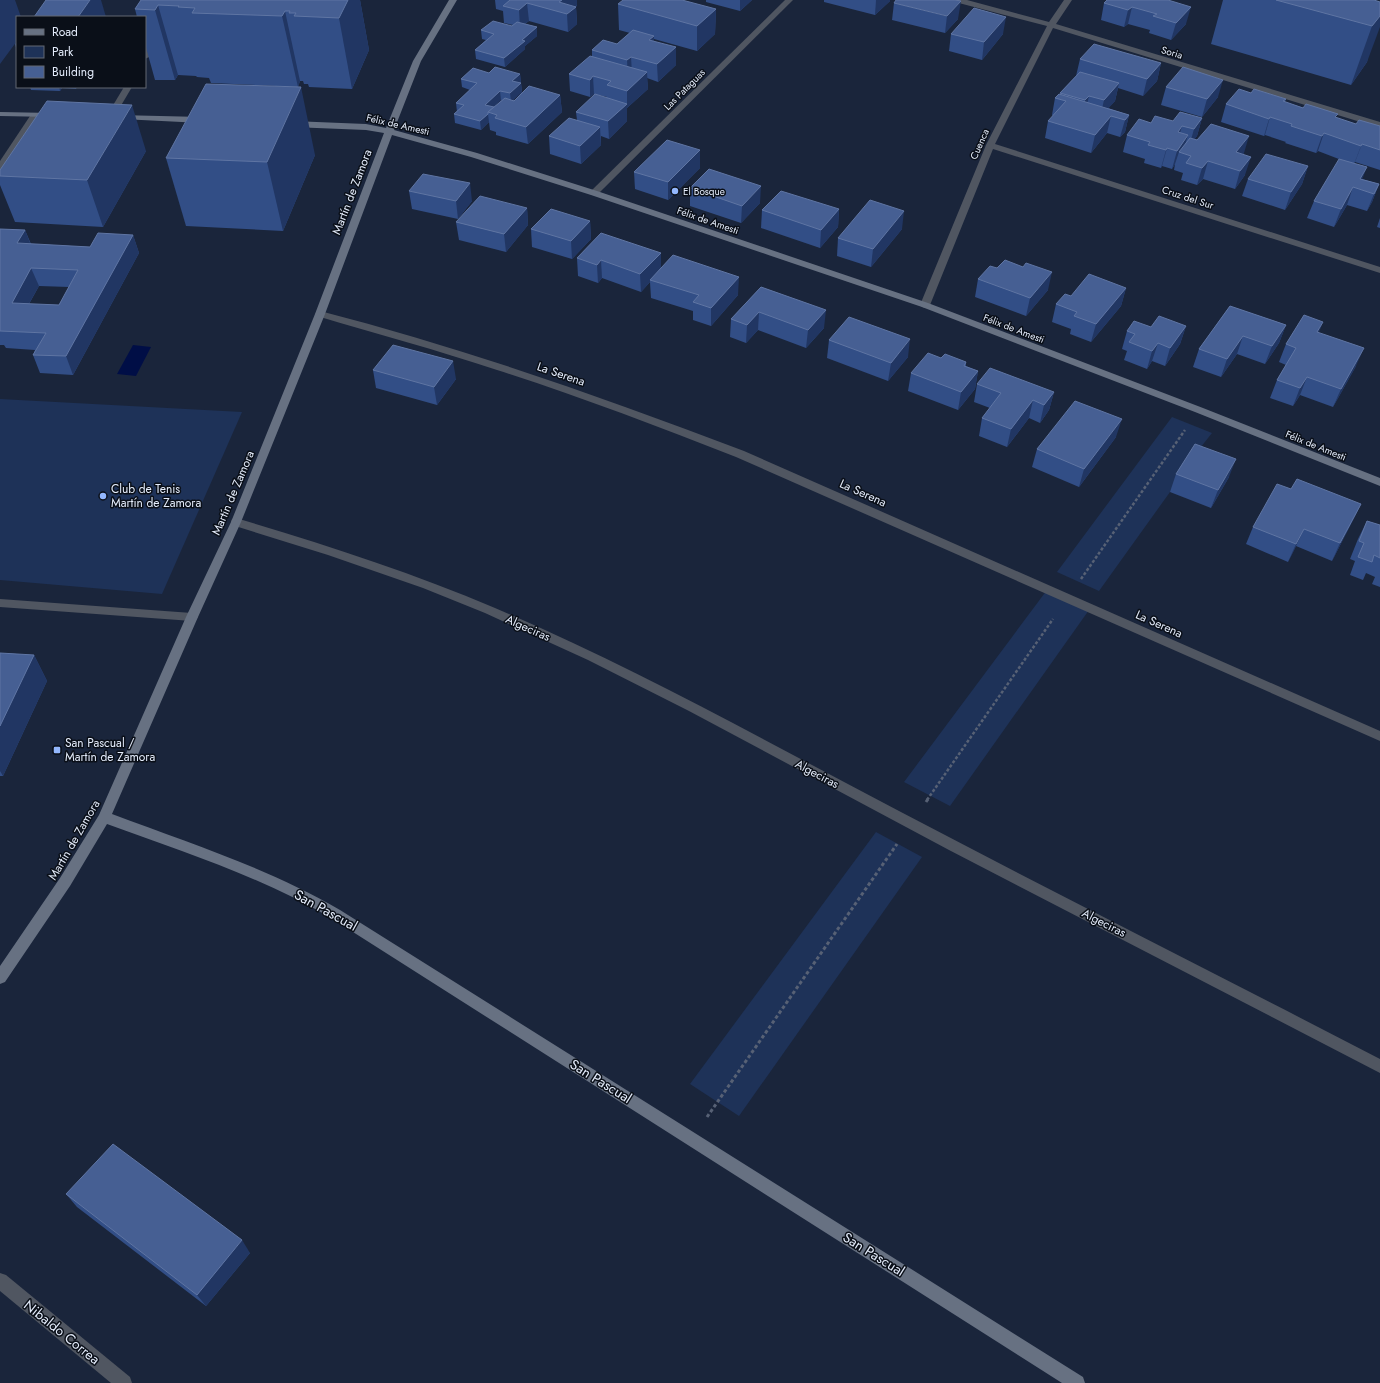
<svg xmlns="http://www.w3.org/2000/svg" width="1380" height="1383" font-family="Jost,sans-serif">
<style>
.green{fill:#1e3258}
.water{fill:#000e46}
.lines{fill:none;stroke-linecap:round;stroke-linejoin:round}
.path-far1{stroke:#576175;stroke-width:2.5;stroke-dasharray:3 2;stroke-linecap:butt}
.path{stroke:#576175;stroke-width:3;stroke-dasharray:3.5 2.5;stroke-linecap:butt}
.lane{fill:#505661;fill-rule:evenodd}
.street{fill:#505661;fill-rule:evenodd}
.secondary{fill:#677182;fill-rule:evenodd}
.wall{fill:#324e86;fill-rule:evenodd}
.shaded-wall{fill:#213663}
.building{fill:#465f93;stroke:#5f75a3;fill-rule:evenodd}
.poi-dot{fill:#93b7fd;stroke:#0a0f18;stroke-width:1.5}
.labels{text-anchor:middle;stroke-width:3;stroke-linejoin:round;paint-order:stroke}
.far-street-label{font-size:10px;fill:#e5edfc;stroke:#0a0f18}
.far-poi-label{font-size:10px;fill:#e5edfc;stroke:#0a0f18;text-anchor:start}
.street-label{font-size:12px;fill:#e5edfc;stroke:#0a0f18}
.poi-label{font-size:12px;fill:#e5edfc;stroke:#0a0f18;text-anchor:start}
.near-street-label{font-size:14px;fill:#e5edfc;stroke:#0a0f18}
</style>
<rect width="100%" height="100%" fill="#1a253b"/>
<g class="green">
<path d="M0,399L242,412L162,594L0,580Z"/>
<path d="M1172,417L1212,433L1189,462L1170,492L1099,591L1057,572Z"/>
<path d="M1047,590L1089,610L950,806L904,782Z"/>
<path d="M876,832L922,857L739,1116L690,1084Z"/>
</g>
<path class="water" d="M133,345L151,347L136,376L117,374Z"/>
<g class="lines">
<g class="path-far1">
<path d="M1081,579L1185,430"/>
<path d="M927,800L1053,619"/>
</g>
<g class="path">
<path d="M926,802L928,799"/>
<path d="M707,1117L897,844"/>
</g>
<g class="lane">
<path d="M152,37H158L159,39L149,57L145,59V50Z"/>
<path d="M124,87H132L113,119H107L106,117Z"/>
<path d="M0,599L192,613L196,614L198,617L196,620L192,621L0,607Z"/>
</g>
<g class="street">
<path d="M785,0H793L597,195H591L590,193L591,191Z"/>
<path d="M954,0H967L1049,22L1064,0H1072L1056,24L1380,122V128L1053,28L995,144L1380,267V273L993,149L930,305L925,308L922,307L920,305L986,145L1047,26L955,2Z"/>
<path d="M32,113H38L39,115L3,169L0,170V161Z"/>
<path d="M320,311C464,348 605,398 744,451L1380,731V741L736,457C657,426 578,396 497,370C437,350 377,334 317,316L315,314Z"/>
<path d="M236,518C323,544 411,572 495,608C634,667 765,741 899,811C1059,895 1220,976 1380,1059V1073L949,850L689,711L588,660L485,613L423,588L328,555L232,525L231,522L232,519Z"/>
<path d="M0,1273L6,1275L130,1377L132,1383H111L0,1291Z"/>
</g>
<g class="secondary">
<path d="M449,0H457L421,61L394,130L477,153L597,191L928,303L1203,408L1380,478V486L1195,412L922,307L591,195L471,157L392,135L325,314L241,522L198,617L112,814C189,843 268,868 340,910L1083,1377L1085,1383H1062L331,918C260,876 183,852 107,824L70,886L5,982L0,984V966L60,878L99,815L186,617L231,522L315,314L384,133L366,130L292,127L288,124L292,121L366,124L386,128L413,61Z"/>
<path d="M0,112L52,113L56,115L52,117L0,116Z"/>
<path d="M118,115L202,117L206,120L202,123L121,119H118L117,117Z"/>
</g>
</g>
<g class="wall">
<path d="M141,0H360L369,50L352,89L309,87L308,84H304L303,81H300L298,87L211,83L209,78L197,77L196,76L178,75L175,80H155L145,44V17H137L135,9Z"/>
<path d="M495,0H577V5L576,7L577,24L568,32L529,21L525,24L537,27V36L525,46V49L505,67L476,59L475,50L486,40L482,39L481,30L512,26L513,25L504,23L503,11L496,9Z"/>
<path d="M706,0H752L740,11L706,2Z"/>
<path d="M824,0H890V1L875,15L824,2Z"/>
<path d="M1168,0L1186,24L1171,40L1149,33L1150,30L1128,24L1124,27L1101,20L1104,3Z"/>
<path d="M1223,0H1374L1380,2L1367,62L1351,85L1211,44Z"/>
<path d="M894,3L958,19L945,33L892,20Z"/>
<path d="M618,4L716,9L715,34L697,51L654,39V41L676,65L658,82L647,78L648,89L627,108V121L609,139L601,136V145L581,164L550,154L549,136L577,120L576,112L607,98V97L594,94L590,97L570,91L569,74L592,56V50L617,44L630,33L619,30Z"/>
<path d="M951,34H1003L982,60L949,51Z"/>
<path d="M17,41V51L15,44Z"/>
<path d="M1080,59L1161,63L1157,81L1143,96L1118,88L1115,101L1108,108L1129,115L1125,132L1120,137L1107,133L1091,153L1045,138L1048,121L1053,116L1052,115L1055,98L1060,94V93L1076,76Z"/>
<path d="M489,73L520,74L521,83H520H521L522,92L513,100L560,95L562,112L528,144L496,135V132L490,130L489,122L481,130L455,123L454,114L457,112L456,103L470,90L462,87L461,79ZM501,100H502L494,107H493Z"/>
<path d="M30,87H77L76,89L62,88L60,91L31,90Z"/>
<path d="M1166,87L1218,97L1202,117L1161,105Z"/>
<path d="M1251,93L1286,99L1285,102L1356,124L1380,126V170L1355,162L1354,164L1362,179L1379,184L1372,202L1367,211L1347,205L1334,227L1307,218L1314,201L1344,161L1318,151L1316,153L1285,143L1286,142L1265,135L1264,136L1221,122L1226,104Z"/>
<path d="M1202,118L1197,136L1194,139L1244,153L1243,154L1245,175L1235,189L1203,179L1197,185L1181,180L1183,173L1174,170L1175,164L1172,169L1162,166L1161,168L1144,163L1145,159L1123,152L1127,135L1151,123L1173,121Z"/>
<path d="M146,151L103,227L15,222L0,185V170Z"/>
<path d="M315,155L283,231L186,226L166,158Z"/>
<path d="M1308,166L1302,184L1285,210L1242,196L1248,179Z"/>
<path d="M700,168L668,200L635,189L634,172Z"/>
<path d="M690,188L760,203L741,223L690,206Z"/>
<path d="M409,191L472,201L458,219L412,209Z"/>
<path d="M527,208L528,225L506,252L459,240L456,222Z"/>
<path d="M839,209L838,227L820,248L761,228L762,210Z"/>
<path d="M1380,218V228L1377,227Z"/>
<path d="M590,221L591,239L572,259L532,247L531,229Z"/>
<path d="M0,229L25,230L31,244L90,247L133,235L139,253L73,375L40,373L33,355L35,350L6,348L4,345H0ZM39,286L69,287L59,305L29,304Z"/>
<path d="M902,229L871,267L837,256L838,238Z"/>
<path d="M661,253V268L738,295L711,326L693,320V311L651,298L650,282L641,292L602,278L598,283L578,276L577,258Z"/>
<path d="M978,279L1048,290L1026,316L975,297Z"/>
<path d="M761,287L824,328L806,348L758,330L746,343L730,337L731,319Z"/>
<path d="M1126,288L1121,306L1091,342L1070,334L1071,329L1052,322L1056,304L1071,296Z"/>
<path d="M1230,306L1286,325L1279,343L1265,364L1237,354L1221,377L1193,367L1199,349Z"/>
<path d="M1186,326L1180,344L1165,366L1152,361L1147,369L1124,360L1127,351L1122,349L1127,331L1151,327Z"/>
<path d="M1319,333L1356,366L1333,407L1300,395L1293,406L1270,398L1277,380L1286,365L1279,362L1286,344Z"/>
<path d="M829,340L908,357L888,381L827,358Z"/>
<path d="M941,358L966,362V366L978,371L975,389L958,410L908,391L911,373Z"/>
<path d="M373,370L456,379L437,405L376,388Z"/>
<path d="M977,384L1054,392L1049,410L1040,423L1029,418L1007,447L979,436L982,418L990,408L974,402Z"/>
<path d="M1116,437L1079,487L1032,467L1037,449Z"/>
<path d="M1176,474L1229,477L1211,508L1170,492Z"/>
<path d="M1291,489L1361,504L1352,522L1332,561L1296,546L1288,562L1246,544L1253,527Z"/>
<path d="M1367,521L1380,525V587L1372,584L1375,577L1366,573L1363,580L1350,575L1355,561L1350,559L1358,539Z"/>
<path d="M0,653L34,655L47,681L3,776H0Z"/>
<path d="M66,1194L250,1253L206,1306L77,1207Z"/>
</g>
<g class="shaded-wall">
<path d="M0,0H15L21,17H17V41L0,64Z"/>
<path d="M90,0H101L106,17H78Z"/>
<path d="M348,0H360L369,50L352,89L339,18Z"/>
<path d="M562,0H577V5L566,14L559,2Z"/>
<path d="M740,0H752L740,11Z"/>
<path d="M876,0H890V1L875,15Z"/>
<path d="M961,1L958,19L945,33L947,16Z"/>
<path d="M527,3L529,21L520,27L519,10Z"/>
<path d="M158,5L178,75L175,80L155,10Z"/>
<path d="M576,7L577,24L568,32L567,14Z"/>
<path d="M1132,7L1128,24L1124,27L1128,10Z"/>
<path d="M1191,7L1186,24L1171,40L1176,23Z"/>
<path d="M716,9L715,34L697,51V26Z"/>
<path d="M285,11L300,81L298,87L282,16Z"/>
<path d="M1380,16V27L1367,62L1351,85L1372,26Z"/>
<path d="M1006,17L1003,34L982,60L984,42Z"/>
<path d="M537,27V36L525,46V49L505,67L504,58L522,40Z"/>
<path d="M654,36V53L649,40Z"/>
<path d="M676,47V65L658,82L657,64Z"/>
<path d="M631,57L632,74L628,78L627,60Z"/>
<path d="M1161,63L1157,81L1143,96L1147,79Z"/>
<path d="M647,72L648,89L627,108V91Z"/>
<path d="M520,74L521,83L513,90L512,81Z"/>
<path d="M593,76L594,94L590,97V80Z"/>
<path d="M1223,80L1218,97L1202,117L1207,99Z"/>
<path d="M521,83L522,92L511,102L510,93Z"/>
<path d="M1119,83L1115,101L1100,118L1104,100Z"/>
<path d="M59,87H62V88L60,91Z"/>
<path d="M301,87L315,155L283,231L267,162Z"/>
<path d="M500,91L501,100L486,113L485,105Z"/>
<path d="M560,95L562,112L528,144L526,127Z"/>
<path d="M1089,96L1085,113L1081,118L1085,100Z"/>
<path d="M627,104V121L609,139L608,121Z"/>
<path d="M132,105L146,151L103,227L87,180Z"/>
<path d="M488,114L489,122L481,130L480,121Z"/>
<path d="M1129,115L1125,132L1120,137L1125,120Z"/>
<path d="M1111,116L1107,133L1091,153L1095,135Z"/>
<path d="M1270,117L1265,135L1264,136L1269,119Z"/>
<path d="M1202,118L1197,136L1189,147L1194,129Z"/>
<path d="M1182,126L1177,144L1178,132Z"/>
<path d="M600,127L601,145L581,164L580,146Z"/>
<path d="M1324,133L1318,151L1316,153L1322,136Z"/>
<path d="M1188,135L1183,152H1179L1175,164L1172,169L1177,151Z"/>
<path d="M1249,136L1244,153L1232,169L1236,152Z"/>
<path d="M1362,144L1355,162L1354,164L1361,146Z"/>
<path d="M1167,148L1162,166L1161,168L1166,150Z"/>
<path d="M700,150V168L668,200V182Z"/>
<path d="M1251,157L1245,175L1235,189L1240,171Z"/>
<path d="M1208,161L1203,179L1197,185L1202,168Z"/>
<path d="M1308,166L1302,184L1285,210L1291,192Z"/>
<path d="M1367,167L1360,185V179Z"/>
<path d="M470,183L472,201L458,219L456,201Z"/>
<path d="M1379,184L1372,202L1367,211L1374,194Z"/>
<path d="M761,186L760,203L741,223L742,206Z"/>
<path d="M1353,187L1347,205L1334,227L1341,209Z"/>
<path d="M527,208L528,225L506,252L504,234Z"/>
<path d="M839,209L838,227L820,248L821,230Z"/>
<path d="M904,211L902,229L871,267L873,249Z"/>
<path d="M590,221L591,239L572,259L571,241Z"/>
<path d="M25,230L32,248L17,243Z"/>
<path d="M133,235L139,253L73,375L66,356Z"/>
<path d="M661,253V270L650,280V282L641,292L640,274Z"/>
<path d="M601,260L602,278L598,283L597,265Z"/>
<path d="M31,268L39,286L19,321L12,303Z"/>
<path d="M1052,272L1048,290L1026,316L1030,298Z"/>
<path d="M739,277L738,295L711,326V308Z"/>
<path d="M1126,288L1121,306L1091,342L1096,324Z"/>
<path d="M826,310L824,328L806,348L808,330Z"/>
<path d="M759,312L758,330L746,343L747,325Z"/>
<path d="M1323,322L1316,340L1317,332Z"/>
<path d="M1286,325L1279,343L1265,364L1272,346Z"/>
<path d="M1186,326L1180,344L1165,366L1170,348Z"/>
<path d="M1243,336L1237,354L1221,377L1227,359Z"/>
<path d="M910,339L908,357L888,381L891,363Z"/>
<path d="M1158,343L1152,361L1147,369L1152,351Z"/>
<path d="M1364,348L1356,366L1333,407L1341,389Z"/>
<path d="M453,361L456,379L437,405L434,387Z"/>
<path d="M978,371L975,389L958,410L961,392Z"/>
<path d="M1307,377L1300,395L1293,406L1300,388Z"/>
<path d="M1054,392L1049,410L1040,423L1044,405Z"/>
<path d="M1033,400L1029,418L1007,447L1011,429Z"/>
<path d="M1122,419L1116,437L1079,487L1084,469Z"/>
<path d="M1236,459L1229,477L1211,508L1218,490Z"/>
<path d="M1361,504L1352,522L1332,561L1340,543Z"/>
<path d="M1304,529L1296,546L1288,562L1296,544Z"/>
<path d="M34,655L47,681L3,776L0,771V726Z"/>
<path d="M242,1240L250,1253L206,1306L197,1295Z"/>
</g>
<g class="building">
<path d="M46,0H90L78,17H34Z"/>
<path d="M141,0H348L339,18L294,16L296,13H289L290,11H285L282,16L192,13L195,8L178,7L179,6L158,5L155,10L135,9Z"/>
<path d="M510,0H562L559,2L576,7L567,14L527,3L519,10L503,6Z"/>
<path d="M623,0H682L716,9L697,26L618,4Z"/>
<path d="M896,0H955L961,1L947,16L894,3Z"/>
<path d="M1107,0H1168L1191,7L1176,23L1153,16L1157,14L1132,7L1128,10L1104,3Z"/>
<path d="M1276,0H1374L1380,2V16L1372,26Z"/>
<path d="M974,8L1006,17L984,42L951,34Z"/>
<path d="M493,21L512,26L517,22L537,27L522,40L525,41L504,58L475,50L494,34L481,30Z"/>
<path d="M633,30L654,36L649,40L676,47L657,64L631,57L627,60L592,50L603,40L617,44Z"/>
<path d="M1094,44L1161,63L1147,79L1080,59Z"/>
<path d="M590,56L647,72L627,91L607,85L611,81L593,76L590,80L569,74Z"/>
<path d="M495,67L520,74L512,81L521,83L510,93L500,91L485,105L494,107L488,112V114L480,121L454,114L464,105L456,103L477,83L461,79L473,68L489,73Z"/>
<path d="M1183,67L1223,80L1207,99L1166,87Z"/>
<path d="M1080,72L1119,83L1104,100L1089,96L1085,100L1060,93Z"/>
<path d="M206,84L301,87L267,162L166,158Z"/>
<path d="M529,86L560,95L526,127L495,118L497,115L488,112L505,98L514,101Z"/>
<path d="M1239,89L1251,93L1254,89L1286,99L1283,101L1303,108L1306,104L1338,114L1335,117L1356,124L1359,120L1380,126V150L1362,144L1361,146L1324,133L1322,136L1291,126L1292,124L1270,117L1269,119L1226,104Z"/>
<path d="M595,94L627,104L608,121L576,112Z"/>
<path d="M1059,94L1129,115L1125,120L1111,116L1095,135L1048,121L1066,101L1055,98Z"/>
<path d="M47,101L132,105L87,180L0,176V170Z"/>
<path d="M1180,112L1202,118L1194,129L1182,126L1178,132L1188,135L1177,151L1167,148L1166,150L1148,145L1150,142L1127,135L1139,119L1151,123L1155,116L1173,121Z"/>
<path d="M569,118L600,127L580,146L549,136Z"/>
<path d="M1211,124L1249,136L1236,152L1251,157L1240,171L1208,161L1202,168L1186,163L1191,156L1179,152L1190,138L1197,140Z"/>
<path d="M667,140L700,150L668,182L634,172Z"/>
<path d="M1266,154L1308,166L1291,192L1248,179Z"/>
<path d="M1339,159L1367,167L1360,179L1379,184L1374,194L1353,187L1341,209L1314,201Z"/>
<path d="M709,169L761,186L742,206L690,188Z"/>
<path d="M423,174L470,183L456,201L409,191Z"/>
<path d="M781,191L839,209L821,230L762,210Z"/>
<path d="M480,196L527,208L504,234L456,222Z"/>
<path d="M870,200L904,211L873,249L838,238Z"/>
<path d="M551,209L590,221L571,241L531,229Z"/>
<path d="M0,229L25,230L17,243L90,247L98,233L133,235L66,356L33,355L46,333L0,331ZM31,268L78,270L59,305L12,303Z"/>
<path d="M601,233L661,253L640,274L601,260L597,265L577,258Z"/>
<path d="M673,255L739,277L711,308L693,302L699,295L650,280Z"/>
<path d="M1005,260L1023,267L1026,263L1052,272L1030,298L978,279L990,266L997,268Z"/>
<path d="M1089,274L1126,288L1096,324L1074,316L1077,312L1056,304L1065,294L1071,296Z"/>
<path d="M761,287L826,310L808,330L759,312L747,325L731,319Z"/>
<path d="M1230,306L1286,325L1272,346L1243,336L1227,359L1199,349Z"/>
<path d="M1304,315L1323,322L1317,332L1364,348L1341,389L1307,377L1300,388L1277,380L1296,348L1286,344Z"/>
<path d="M1159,316L1186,326L1170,348L1158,343L1152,351L1129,342L1135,334L1127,331L1134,321L1151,327Z"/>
<path d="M849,317L910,339L891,363L829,340Z"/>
<path d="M393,345L453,361L434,387L373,370Z"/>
<path d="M928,353L941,358L945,354L966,362L964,366L978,371L961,392L911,373Z"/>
<path d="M990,368L1054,392L1044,405L1033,400L1011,429L982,418L1001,393L977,384Z"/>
<path d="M1075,401L1122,419L1084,469L1037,449Z"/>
<path d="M1195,444L1236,459L1218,490L1176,474Z"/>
<path d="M1297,479L1361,504L1340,543L1304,529L1296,544L1253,527L1277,484L1291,489Z"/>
<path d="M1367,521L1380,525V558L1374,555L1372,562L1358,557L1364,543L1359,541Z"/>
<path d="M0,653L34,655L0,726Z"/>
<path d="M113,1144L242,1240L197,1295L66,1194Z"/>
</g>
<g class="poi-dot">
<circle cx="675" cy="191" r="4"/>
<circle cx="103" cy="496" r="4"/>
<rect x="53" y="746" width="8" height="8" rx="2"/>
</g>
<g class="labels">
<g class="far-street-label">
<text transform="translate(1172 52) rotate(17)" y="4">Soria</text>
<text transform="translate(684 89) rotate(-45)" y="4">Las Pataguas</text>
<text transform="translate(398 124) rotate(13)" y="4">Félix de Amesti</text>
<text transform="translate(979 144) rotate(-66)" y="4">Cuenca</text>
<text transform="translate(1188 197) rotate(18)" y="4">Cruz del Sur</text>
<text transform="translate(708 220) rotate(19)" y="4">Félix de Amesti</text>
<text transform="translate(1014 328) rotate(21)" y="4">Félix de Amesti</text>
<text transform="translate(1316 445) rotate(22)" y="4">Félix de Amesti</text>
</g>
<g class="far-poi-label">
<text x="683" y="195">El Bosque</text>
</g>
<g class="street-label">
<text transform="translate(352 192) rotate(-69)" y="4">Martín de Zamora</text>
<text transform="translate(561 374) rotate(19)" y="4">La Serena</text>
<text transform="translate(233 493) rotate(-67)" y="4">Martín de Zamora</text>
<text transform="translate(863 493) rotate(24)" y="4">La Serena</text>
<text transform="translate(1159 624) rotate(24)" y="4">La Serena</text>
<text transform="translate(528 628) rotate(24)" y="4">Algeciras</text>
<text transform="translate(817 774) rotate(28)" y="4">Algeciras</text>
<text transform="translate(74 840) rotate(-60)" y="4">Martín de Zamora</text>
<text transform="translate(1104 923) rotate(27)" y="4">Algeciras</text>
</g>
<g class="poi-label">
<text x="111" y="493">Club de Tenis<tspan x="111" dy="14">Martín de Zamora</tspan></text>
<text x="65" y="747">San Pascual /<tspan x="65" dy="14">Martín de Zamora</tspan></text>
</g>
<g class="near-street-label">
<text transform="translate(326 910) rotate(29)" y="5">San Pascual</text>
<text transform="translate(601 1081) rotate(32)" y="5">San Pascual</text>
<text transform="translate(874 1254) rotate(32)" y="5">San Pascual</text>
<text transform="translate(62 1332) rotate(39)" y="5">Nibaldo Correa</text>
</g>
</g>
<rect x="16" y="16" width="130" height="72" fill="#0a0f18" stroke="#626873"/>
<rect x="24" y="29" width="20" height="6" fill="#677182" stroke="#626873"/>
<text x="52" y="36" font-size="12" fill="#e5edfc">Road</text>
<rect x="24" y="46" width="20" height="12" fill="#1e3258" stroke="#626873"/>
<text x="52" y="56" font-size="12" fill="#e5edfc">Park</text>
<rect x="24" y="66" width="20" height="12" fill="#465f93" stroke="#626873"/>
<text x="52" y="76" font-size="12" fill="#e5edfc">Building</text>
</svg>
